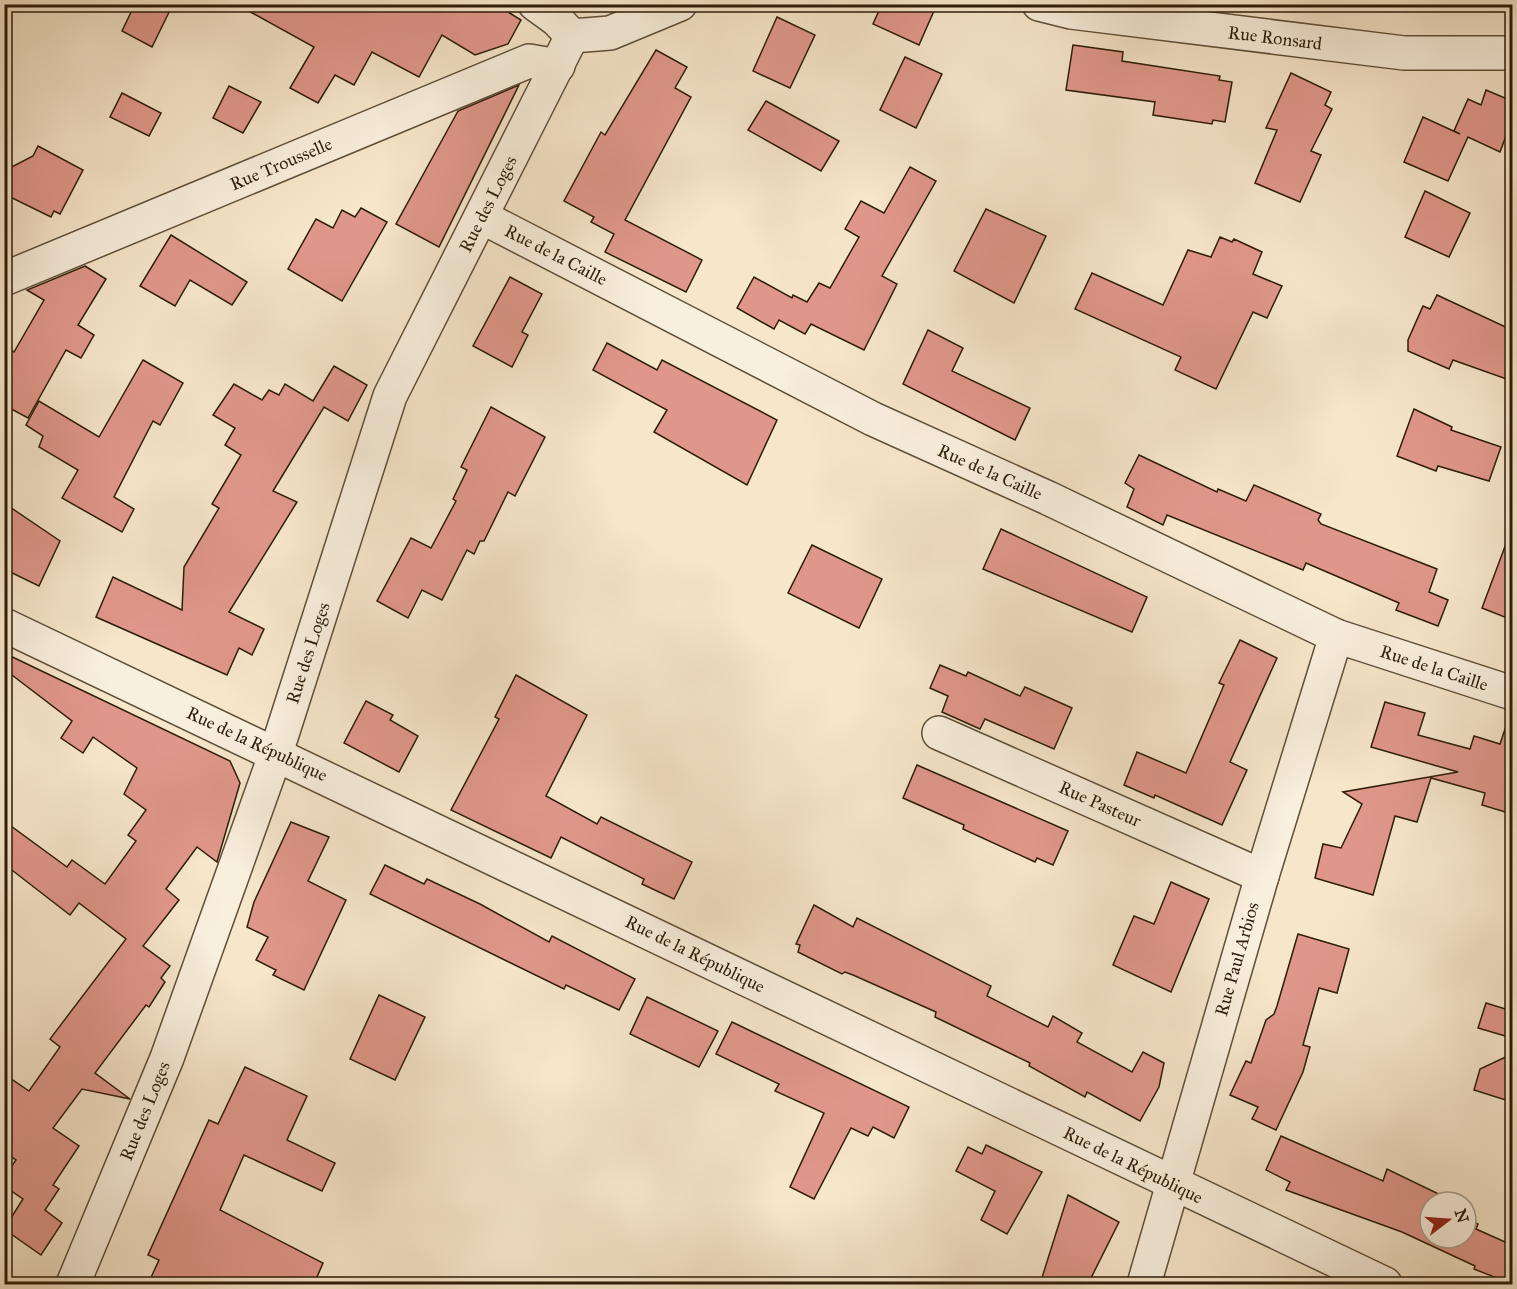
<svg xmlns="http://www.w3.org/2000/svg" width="1517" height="1289" font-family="'IM FELL Great Primer',serif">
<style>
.building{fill:#e0978b;stroke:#2d1d08;stroke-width:1.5}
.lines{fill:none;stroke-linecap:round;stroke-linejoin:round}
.minor-casing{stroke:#5f4f38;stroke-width:36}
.minor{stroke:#f9efdd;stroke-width:33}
.labels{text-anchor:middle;stroke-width:4.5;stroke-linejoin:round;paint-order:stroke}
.street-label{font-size:18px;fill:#2d1d08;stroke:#f9efdd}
</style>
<rect width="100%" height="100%" fill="#f6e6ca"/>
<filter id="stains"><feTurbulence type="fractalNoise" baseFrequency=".00333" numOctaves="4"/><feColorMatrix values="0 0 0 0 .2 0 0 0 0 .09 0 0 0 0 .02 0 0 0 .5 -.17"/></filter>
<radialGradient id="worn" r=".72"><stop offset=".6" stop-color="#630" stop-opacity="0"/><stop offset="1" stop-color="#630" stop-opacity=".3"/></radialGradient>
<g class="building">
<path d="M135,4H173L152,47L122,31Z"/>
<path d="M236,4H495L521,20L508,44L475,55L442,35L419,77L372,52L354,85L335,75L318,103L290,88L314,47Z"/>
<path d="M882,4H937L919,45L873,24Z"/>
<path d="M777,17L815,35L790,88L753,71Z"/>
<path d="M1073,45L1123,52L1122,61L1220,76L1219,80L1232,82L1225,122L1213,120L1212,124L1153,115L1155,102L1066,90Z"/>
<path d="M656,50L687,67L675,88L691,97L625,220L702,260L686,292L605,252L614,234L591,222L594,217L564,201L601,132L605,135Z"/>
<path d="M905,57L942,74L916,128L880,110Z"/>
<path d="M1291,73L1331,92L1325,105L1332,109L1311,151L1321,155L1300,202L1255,183L1277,130L1266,128Z"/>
<path d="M519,85L439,247L396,224L458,111Z"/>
<path d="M229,86L261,102L243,133L213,118Z"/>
<path d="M1486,90L1512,101V120L1500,152L1468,137L1448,181L1404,162L1423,117L1460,134L1454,131L1468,99L1481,105Z"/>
<path d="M122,93L161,113L149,136L110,117Z"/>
<path d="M766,101L839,141L821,171L748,130Z"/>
<path d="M38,146L83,170L60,214L54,211L51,217L4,194V171L33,156Z"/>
<path d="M910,167L936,181L882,276L897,284L864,350L811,324L805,334L779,320L774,329L737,308L754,277L792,298L793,295L807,302L819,283L830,288L859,237L845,229L861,201L884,213Z"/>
<path d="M1425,191L1470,213L1449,257L1405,237Z"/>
<path d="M361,208L387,222L342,301L288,269L316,219L333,228L342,210L355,217Z"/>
<path d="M986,209L1046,236L1014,303L954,271Z"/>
<path d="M171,235L247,282L232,305L190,280L175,306L140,286Z"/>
<path d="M1220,237L1232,242L1234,239L1262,252L1253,274L1282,286L1267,318L1253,312L1216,389L1175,370L1181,357L1075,309L1092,273L1163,305L1188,250L1211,257Z"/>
<path d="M85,266L106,279L78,325L94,335L81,358L66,350L28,418L4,405V346L14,352L44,300L27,290Z"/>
<path d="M510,277L542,294L522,332L528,335L512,367L473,346Z"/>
<path d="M1437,295L1512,330V381L1453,360L1449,369L1408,351V340L1423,306L1430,309Z"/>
<path d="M928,330L963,348L952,371L1030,408L1015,440L903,384Z"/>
<path d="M607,343L657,370L662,360L777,420L747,485L654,432L667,410L593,370Z"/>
<path d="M143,360L183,383L160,425L153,421L114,497L134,509L122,532L62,498L78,470L39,447L43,436L26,425L39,401L99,437Z"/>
<path d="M334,366L367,385L348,421L324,407L273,491L297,502L229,612L264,629L252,655L239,648L227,675L96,617L113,577L182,610L184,567L219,508L212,504L241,455L225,445L235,428L213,415L234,384L262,400L269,390L279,395L285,384L313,401Z"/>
<path d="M491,407L545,437L515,496L508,492L484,541H480L474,554L467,550L442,600L422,590L408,618L377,601L411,538L431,548L456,501L453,499L467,470L461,467Z"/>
<path d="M1414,409L1452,427L1451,430L1501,447L1489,481L1438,466L1436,471L1397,456Z"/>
<path d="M1139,455L1217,492L1218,489L1246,501L1254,485L1321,514L1318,520L1321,524L1437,569L1429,592L1448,600L1438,626L1396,610L1399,603L1306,563L1303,570L1167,515L1163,525L1127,507L1134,489L1125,483Z"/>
<path d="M4,503L60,541L39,586L4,569Z"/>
<path d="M1001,529L1147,597L1132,632L983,569Z"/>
<path d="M1510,533L1512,534V620L1482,608Z"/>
<path d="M812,545L882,579L859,628L788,593Z"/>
<path d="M1240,640L1277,658L1230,762L1247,770L1222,825L1155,795L1154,798L1124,785L1137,752L1186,773L1224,685L1219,683Z"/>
<path d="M4,653L230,761L240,783L217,862L197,847L166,889L179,900L143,946L170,966L161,978L165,982L149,1007L146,1005L95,1073L130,1099L82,1089L53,1128L79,1146L53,1185L59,1189L45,1210L62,1223L41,1255L4,1229L23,1199L4,1186V1177L16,1160L4,1152V1074L29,1091L60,1047L50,1039L126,939L79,903L70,915L4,864V821L67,867L72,860L105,884L136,841L128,835L146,810L124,794L137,768L93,737L83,753L61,738L72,721L4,669Z"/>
<path d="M940,665L966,676L968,672L1020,696L1025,687L1072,708L1054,749L985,719L980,729L942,712L948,696L930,688Z"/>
<path d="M516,675L587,715L546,796L597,824L601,817L692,862L674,899L642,884L644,879L561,837L551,858L451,810L499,719L495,717Z"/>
<path d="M366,701L393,715L390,720L418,736L399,772L344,743Z"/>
<path d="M1385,702L1425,713L1418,735L1470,749L1474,736L1500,744L1506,726L1512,727V814L1482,805L1485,793L1431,778L1417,822L1395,816L1373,895L1315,878L1323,844L1341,848L1362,804L1343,792L1458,772L1371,747Z"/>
<path d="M917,765L1068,831L1053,865L1037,858L1035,862L963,829L964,825L903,798Z"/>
<path d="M291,822L329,837L308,881L346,900L304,990L273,975L276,970L256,960L268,937L247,927L254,902Z"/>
<path d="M385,865L424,884L427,879L480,904L549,942L552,936L635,979L619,1010L566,985L564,989L370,894Z"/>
<path d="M1171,882L1209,899L1171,992L1113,965L1134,916L1154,924Z"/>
<path d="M814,905L853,927L857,918L991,986L987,996L1048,1027L1053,1016L1082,1033L1077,1042L1132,1072L1143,1052L1164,1063L1159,1087L1140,1121L1087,1092L1085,1097L1029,1066L1030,1063L935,1017L936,1012L853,975L845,972L842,974L798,952L800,945L796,944Z"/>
<path d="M1298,934L1349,949L1337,993L1319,988L1303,1045L1310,1047L1303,1072L1276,1130L1252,1119L1258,1107L1230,1095L1246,1061L1251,1063L1266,1020L1274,1014L1277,1006Z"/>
<path d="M379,995L425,1017L395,1080L350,1059Z"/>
<path d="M647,997L718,1031L699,1067L630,1034Z"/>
<path d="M1486,1003L1512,1011V1038L1478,1028Z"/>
<path d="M732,1022L909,1107L894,1138L873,1127L868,1136L851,1128L814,1199L790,1187L824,1113L775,1091L779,1084L716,1054Z"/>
<path d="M1512,1054V1102L1474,1090L1480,1069Z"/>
<path d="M245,1067L307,1096L287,1140L335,1163L322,1191L244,1155L220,1210L323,1263L314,1284H148L159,1260L148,1255L209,1120L218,1124Z"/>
<path d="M1281,1136L1383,1181L1387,1169L1453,1201L1430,1202V1238H1466V1218L1478,1224L1476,1229L1512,1245V1284L1474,1269L1475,1266L1402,1232L1286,1190L1290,1182L1266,1170Z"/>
<path d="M986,1145L1042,1172L1007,1234L981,1220L995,1191L956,1171L968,1147L982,1154Z"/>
<path d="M1068,1195L1119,1222L1088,1284H1040Z"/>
</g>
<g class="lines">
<defs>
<g id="minor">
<path d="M535,4L557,20L572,36"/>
<path d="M1039,4L1071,12L1404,53H1512"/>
<path d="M572,36L610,33L680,4"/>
<path d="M482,217L873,419L1048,498L1336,636L1512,693"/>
<path d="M4,279L529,61L558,66"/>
<path d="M4,625L1385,1284"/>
<path d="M939,733L1262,876"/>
<path d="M73,1284L167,1058L276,753L390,396L572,36"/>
<path d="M1144,1284L1262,876L1336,636"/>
</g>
</defs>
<use href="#minor" class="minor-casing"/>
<use href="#minor" class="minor"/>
</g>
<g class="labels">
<g class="street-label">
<text transform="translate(1275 38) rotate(7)" y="6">Rue Ronsard</text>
<text transform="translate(281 164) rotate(-23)" y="6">Rue Trousselle</text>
<text transform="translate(488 204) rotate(-63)" y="6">Rue des Loges</text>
<text transform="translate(556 255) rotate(27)" y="6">Rue de la Caille</text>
<text transform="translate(990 472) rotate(24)" y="6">Rue de la Caille</text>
<text transform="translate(308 653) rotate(-72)" y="6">Rue des Loges</text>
<text transform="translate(1434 668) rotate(18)" y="6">Rue de la Caille</text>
<text transform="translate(257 744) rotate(25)" y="6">Rue de la République</text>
<text transform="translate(1100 804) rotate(24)" y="6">Rue Pasteur</text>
<text transform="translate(695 954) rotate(26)" y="6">Rue de la République</text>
<text transform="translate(1237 959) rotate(-74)" y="6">Rue Paul Arbios</text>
<text transform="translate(145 1111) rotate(-68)" y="6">Rue des Loges</text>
<text transform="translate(1133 1165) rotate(26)" y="6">Rue de la République</text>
</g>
</g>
<rect width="1517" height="1289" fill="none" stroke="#f6e6ca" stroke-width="24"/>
<rect x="6" y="6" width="1505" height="1277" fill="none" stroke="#2d1d08" stroke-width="3"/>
<rect x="12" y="12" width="1493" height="1265" fill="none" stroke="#2d1d08" stroke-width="1.5"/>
<g transform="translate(1448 1220) rotate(73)"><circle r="28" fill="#f9efdd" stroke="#a79b88" stroke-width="1.5"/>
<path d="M0-4.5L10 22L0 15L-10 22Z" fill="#8f2418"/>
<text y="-9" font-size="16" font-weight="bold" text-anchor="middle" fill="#2d1d08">N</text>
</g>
<rect width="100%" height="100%" filter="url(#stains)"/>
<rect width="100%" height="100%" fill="url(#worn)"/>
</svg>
